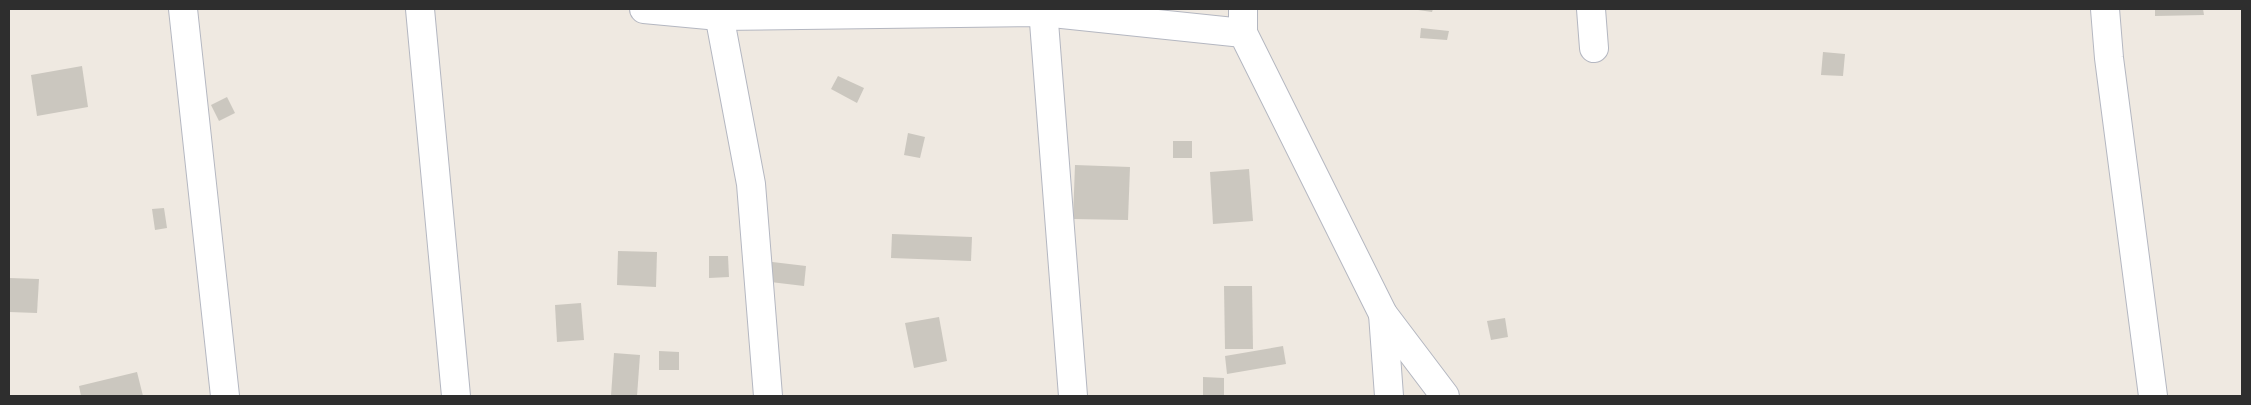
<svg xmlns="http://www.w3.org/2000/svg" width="2251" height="405" font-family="Commissioner,sans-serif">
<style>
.building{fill:#cbc7bf}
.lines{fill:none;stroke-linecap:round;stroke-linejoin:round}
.street-casing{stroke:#b4b7c1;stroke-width:30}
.street{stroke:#fff;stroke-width:28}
</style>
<rect width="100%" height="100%" fill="#efe9e1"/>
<g class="building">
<path d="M1411,9H1433L1432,12Z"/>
<path d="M2155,9H2203L2204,15L2155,16Z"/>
<path d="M1421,28L1449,31L1447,40L1420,38Z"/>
<path d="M1823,52L1845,54L1843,76L1821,75Z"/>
<path d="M82,66L88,107L37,116L31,75Z"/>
<path d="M838,76L864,88L857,103L831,89Z"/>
<path d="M227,97L235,113L219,121L211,105Z"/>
<path d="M908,133L925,137L920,158L904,155Z"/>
<rect x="1173" y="141" width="19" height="17"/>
<path d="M1075,165L1130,167L1128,220L1073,219Z"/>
<path d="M1249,169L1253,221L1213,224L1210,172Z"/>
<path d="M164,208L167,228L155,230L152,209Z"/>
<path d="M892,234L972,237L971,261L891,258Z"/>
<path d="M618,251L657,252L656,287L617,285Z"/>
<path d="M709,256H728L729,277L709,278Z"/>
<path d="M764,261L806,266L804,286L761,281Z"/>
<path d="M9,278L39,279L37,313L9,312Z"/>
<path d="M1224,286H1252L1253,349H1225Z"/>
<path d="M581,303L584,340L557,342L555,305Z"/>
<path d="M939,317L947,361L914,368L905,323Z"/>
<path d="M1505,318L1508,337L1491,340L1487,321Z"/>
<path d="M1283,346L1286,364L1227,374L1225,356Z"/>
<path d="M659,351L679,352V370H659Z"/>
<path d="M614,353L640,355L637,396H611Z"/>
<path d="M137,372L143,396H81L79,386Z"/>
<path d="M1203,377L1224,378V396H1203Z"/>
</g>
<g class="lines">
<defs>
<g id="street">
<path d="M183,9L225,396"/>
<path d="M420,9L456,396"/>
<path d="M644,9L719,16L1043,12L1243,33L1383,314L1445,396"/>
<path d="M718,9L751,184L768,396"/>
<path d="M1043,9L1073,396"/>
<path d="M1591,9L1594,48"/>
<path d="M2105,9L2109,58L2153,396"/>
<path d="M1243,33V9"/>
<path d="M1383,314L1389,396"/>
</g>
</defs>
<use href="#street" class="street-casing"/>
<use href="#street" class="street"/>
</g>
<rect width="2251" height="405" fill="none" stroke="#2e2e2e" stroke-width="20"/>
</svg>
